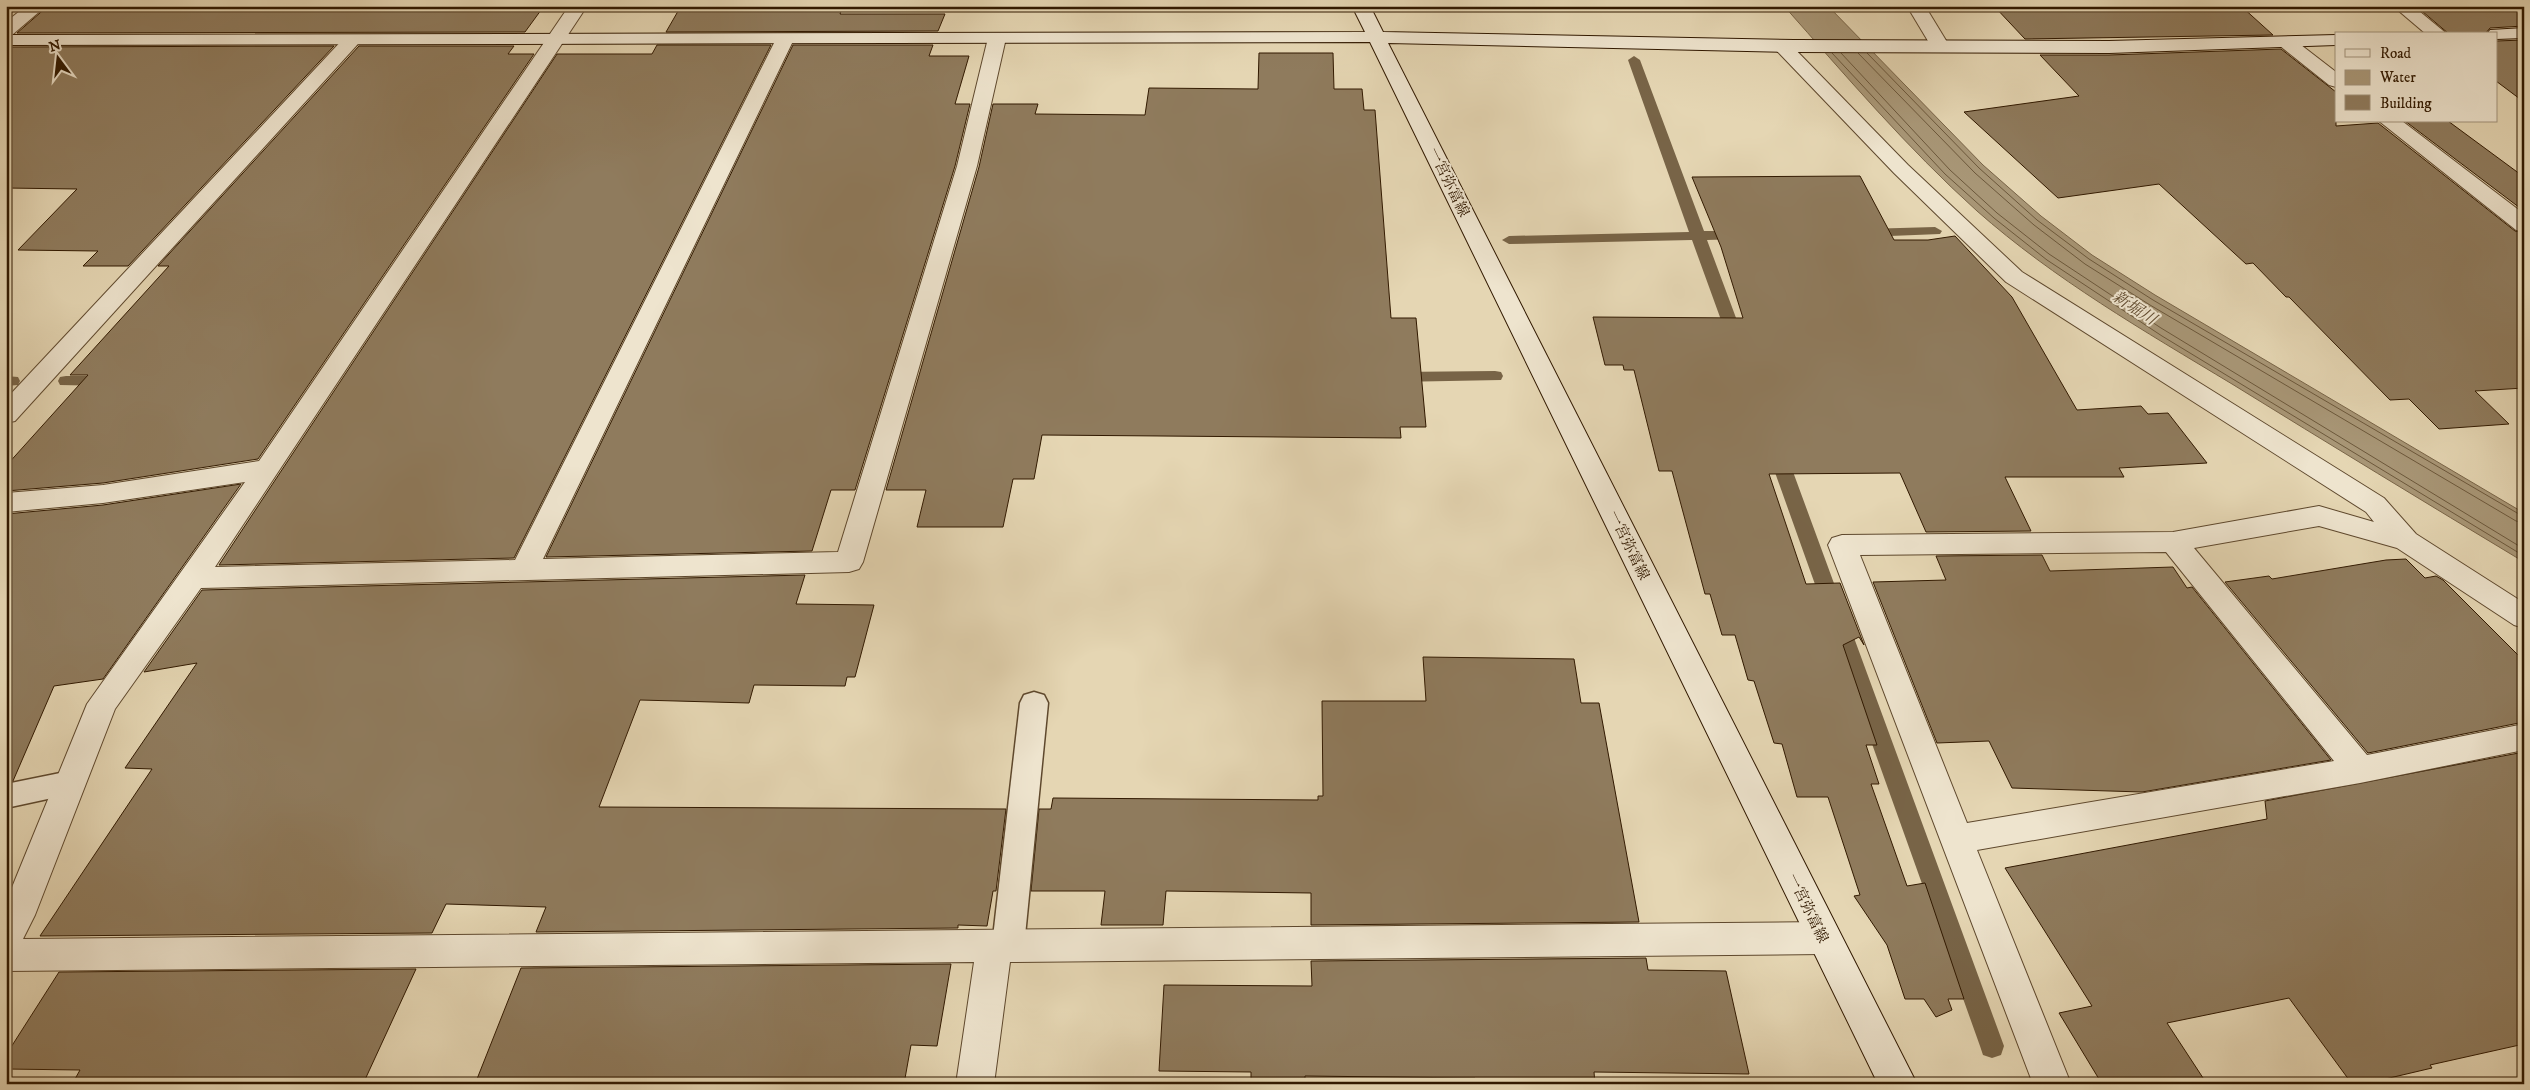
<svg xmlns="http://www.w3.org/2000/svg" width="2530" height="1090" font-family="'IM FELL DW Pica','Noto Serif JP',serif">
<style>
.water{fill:#a89676;stroke:#786447}
.lines{fill:none;stroke-linecap:round;stroke-linejoin:round}
.shore{stroke:#6c583b;stroke-width:1}
.stream{fill:#786447;fill-rule:evenodd}
.building{fill:#8f7b5d;stroke:#311900}
.lane-casing{stroke:#5e482d;stroke-width:3}
.street-casing{stroke:#5e482d;stroke-width:2}
.secondary-casing{stroke:#311900;stroke-width:2}
.lane{fill:#eee4ce;fill-rule:evenodd}
.street{fill:#eee4ce;fill-rule:evenodd}
.secondary{fill:#eee4ce;fill-rule:evenodd}
.labels{text-anchor:middle;stroke-width:4;stroke-linejoin:round;paint-order:stroke}
.street-label{font-size:15px;fill:#311900;stroke:#eee4ce}
.water-label{font-size:16px;font-style:italic;fill:#614b2f;stroke:#eee4ce}
</style>
<rect width="100%" height="100%" fill="#e5d6b3"/>
<filter id="stains"><feTurbulence type="fractalNoise" baseFrequency=".004" numOctaves="4"/><feColorMatrix values="0 0 0 0 .2 0 0 0 0 .09 0 0 0 0 .02 0 0 0 .5 -.17"/></filter>
<radialGradient id="worn" r=".72"><stop offset=".6" stop-color="#630" stop-opacity="0"/><stop offset="1" stop-color="#630" stop-opacity=".3"/></radialGradient>
<path class="water" d="M1784,6H1828L1983,165L2041,216L2092,255L2155,295L2524,513V562C2426,503 2329,444 2232,384C2144,331 2054,279 1977,211C1907,148 1846,76 1784,6Z"/>
<g class="lines">
<g class="shore">
<path d="M1832,53L1945,174L1994,218L2047,260L2162,336L2524,556"/>
<path d="M1841,53L1950,170L1997,213L2049,254L2161,328L2524,549"/>
<path d="M1858,53L1975,173L2034,225L2085,264L2150,305L2516,521L2524,523"/>
<path d="M1867,53L1979,168L2037,220L2089,259L2153,300L2524,517"/>
</g>
<g class="stream">
<path d="M1634,56L1640,60L1704,231H1740L1747,235L1740,239L1707,240L1745,342L1743,346H1731L1729,342L1692,240L1509,244L1502,240L1509,236L1689,232L1628,60Z"/>
<path d="M1935,227L1942,231L1940,234L1865,237L1858,233L1865,229Z"/>
<path d="M1495,371L1501,372L1503,376L1501,380L1396,382L1390,381L1388,377L1390,373L1396,372Z"/>
<path d="M6,376L18,377L20,381L18,385L6,386Z"/>
<path d="M66,376H108L114,377L116,381L114,385L108,386L60,385L58,381L60,377Z"/>
<path d="M1776,444L1782,446L1785,450L2004,1046L2001,1055L1992,1058L1983,1055L1980,1046L1767,450L1770,446Z"/>
</g>
</g>
<g class="building">
<path d="M48,6H544L525,32L17,33Z"/>
<path d="M681,6H843L840,14H945L938,31L666,32Z"/>
<path d="M1994,6H2241L2273,35L2025,39Z"/>
<path d="M2416,6H2524V26L2490,28L2485,34H2449Z"/>
<path d="M2524,40V102L2496,81V41Z"/>
<path d="M657,45H771L514,558L219,565L557,54H652Z"/>
<path d="M793,45H933L929,56H969L955,104H970L955,166L855,490H831L812,551L546,557Z"/>
<path d="M334,46L128,266H83L98,251L18,250L77,189L6,188V47Z"/>
<path d="M359,46H514L508,54H534L258,459L103,483L6,491V466L88,375H70L169,266H158Z"/>
<path d="M2281,49L2336,92V126L2378,123L2515,231L2524,233V388L2475,391L2509,424L2439,429L2409,399L2390,400L2289,297H2286L2253,263L2246,264L2159,184L2058,198L1964,112L2079,96L2040,55H2109Z"/>
<path d="M1259,53H1333L1334,89H1362L1364,110H1375L1391,318H1416L1426,427H1400L1401,438L1042,435L1034,479H1013L1003,527H917L926,490H886L979,167L993,104H1038L1035,114L1145,115L1149,88L1258,89Z"/>
<path d="M2405,121H2448L2524,177V211Z"/>
<path d="M1860,176L1894,240H1928L1955,236L2012,297L2077,410L2141,406L2148,414L2168,413L2207,463L2119,468L2124,477H2005L2031,531L1926,532L1900,473L1769,474L1806,584L1840,583L1864,645L1859,637L1843,645L1877,745H1866L1879,784H1871L1907,886L1925,883L1964,999H1948L1952,1010L1936,1017L1924,999H1905L1887,945L1854,896L1860,895L1828,797H1797L1782,744L1774,743L1754,681L1748,680L1735,635H1722L1710,594H1705L1672,471H1659L1634,370H1624L1623,365H1605L1593,317L1743,318L1721,247L1692,177Z"/>
<path d="M241,484L103,679L54,686L13,781L6,782V514L103,505Z"/>
<path d="M2042,555L2050,571L2173,567L2187,588L2192,587L2331,760L2142,792L2012,788L1989,741L1937,743L1873,582L1946,580L1936,556Z"/>
<path d="M2406,559L2425,578L2436,576L2443,580L2524,661V722L2368,753L2225,582L2269,576L2272,579L2386,560Z"/>
<path d="M805,575L796,604L874,605L855,677H847L845,686L754,685L749,703L640,700L599,807L1006,809L996,891H993L987,926L958,925V928L536,932L546,907L446,904L432,933L40,936L152,769L125,768L197,663L144,672L202,590Z"/>
<path d="M1423,657L1574,659L1581,703H1599L1639,922L1311,925V893L1166,891L1163,925H1101L1105,891H1031L1039,809H1051L1053,798L1318,800V796H1323L1322,701H1426Z"/>
<path d="M2524,752V1044L2430,1065L2432,1068L2364,1084H2352L2289,998L2167,1023L2207,1084H2102L2059,1013L2092,1006L2005,868L2267,819L2265,801Z"/>
<path d="M1646,958L1648,970L1726,971L1749,1074L1594,1072L1595,1084H1476L1475,1078L1305,1076V1084H1251V1072L1159,1071L1164,985L1312,986L1311,961Z"/>
<path d="M951,964L937,1046L911,1045L904,1084H780L781,1081L597,1079L596,1084H475L521,968Z"/>
<path d="M416,969L363,1084L75,1079L80,1070L6,1069V1055L59,972Z"/>
</g>
<g class="lines">
<defs>
<g id="lane">
<path d="M1034,692L1044,695L1048,703L1024,946L1019,956L1008,961L997,956L992,946L1020,703L1024,695Z"/>
<path d="M70,771L80,774L84,783L80,792L6,808V784Z"/>
</g>
<g id="street">
<path d="M26,6H46L12,35L6,36V22Z"/>
<path d="M569,6H587L215,567L515,560L776,39L779,35H791L794,39L543,559L838,552L957,166L988,38L991,34H1003L1006,38L977,166L863,562L859,569L849,572L201,588L115,709L35,915L23,939L1823,922L1835,927L1840,938L1835,949L1823,954L1010,962L994,1084H956L974,962L6,971V902L87,704L245,482L103,503L6,512V493L103,485L259,461Z"/>
<path d="M1907,6H1925L1950,47L1948,51H1934Z"/>
<path d="M2393,6H2413L2447,34H2426Z"/>
<path d="M351,36L357,37L360,41L357,45L15,421L6,423V399L345,37Z"/>
<path d="M2286,37L2292,38L2336,72V87L2329,85L2280,46L2277,42L2280,38Z"/>
<path d="M1782,40L1788,42L1908,165L2022,272L2384,498L2416,534L2524,603V628L2514,625L2397,548L2319,526L2194,548L2367,755L2524,724V750L2360,783L1977,850L2071,1084H2033L1828,545L1832,538L1842,535L2173,532L2319,506L2374,522L2366,512L2006,282L1894,173L1776,50L1773,46L1776,42ZM2166,552L2334,761L1967,823L1860,555Z"/>
<path d="M2379,121H2402L2524,214V231L2516,230Z"/>
</g>
<g id="secondary">
<path d="M1352,6H1370L1383,32L1794,40L2109,41L2336,35V45L2109,53L1794,52L1388,43L1917,1084H1878L1370,42L6,45V35L1365,32Z"/>
<path d="M2524,28V38L2496,39V34H2487L2490,30Z"/>
</g>
</defs>
<use href="#lane" class="lane-casing"/>
<use href="#street" class="street-casing"/>
<use href="#secondary" class="secondary-casing"/>
<use href="#lane" class="lane"/>
<use href="#street" class="street"/>
<use href="#secondary" class="secondary"/>
</g>
<g class="labels">
<g class="street-label">
<text transform="translate(1449 182) rotate(64)" y="5">一宮弥富線</text>
<text transform="translate(1629 545) rotate(64)" y="5">一宮弥富線</text>
<text transform="translate(1808 908) rotate(64)" y="5">一宮弥富線</text>
</g>
<g class="water-label">
<text transform="translate(2135 307) rotate(33)" y="6">新堀川</text>
</g>
</g>
<rect width="2530" height="1090" fill="none" stroke="#e5d6b3" stroke-width="25"/>
<rect x="8" y="8" width="2515" height="1075" fill="none" stroke="#311900" stroke-width="2.5"/>
<rect x="12" y="12" width="2505" height="1065" fill="none" stroke="#311900"/>
<rect x="2335" y="32" width="162" height="90" fill="#eee4ce" stroke="#a2937c"/>
<rect x="2345" y="49" width="25" height="8" fill="#eee4ce" stroke="#a2937c"/>
<text x="2380" y="58" font-size="15" fill="#311900">Road</text>
<rect x="2345" y="70" width="25" height="15" fill="#a89676" stroke="#a2937c"/>
<text x="2380" y="82" font-size="15" fill="#311900">Water</text>
<rect x="2345" y="95" width="25" height="15" fill="#8f7b5d" stroke="#a2937c"/>
<text x="2380" y="108" font-size="15" fill="#311900">Building</text>
<g transform="translate(58 58) rotate(345)" stroke="#eee4ce" stroke-width="4" paint-order="stroke">
<path d="M0-4L9 19L0 12L-9 19Z" fill="#311900"/>
<text y="-8" font-size="14" font-weight="bold" text-anchor="middle" fill="#311900">N</text>
</g>
<rect width="100%" height="100%" filter="url(#stains)"/>
<rect width="100%" height="100%" fill="url(#worn)"/>
</svg>
